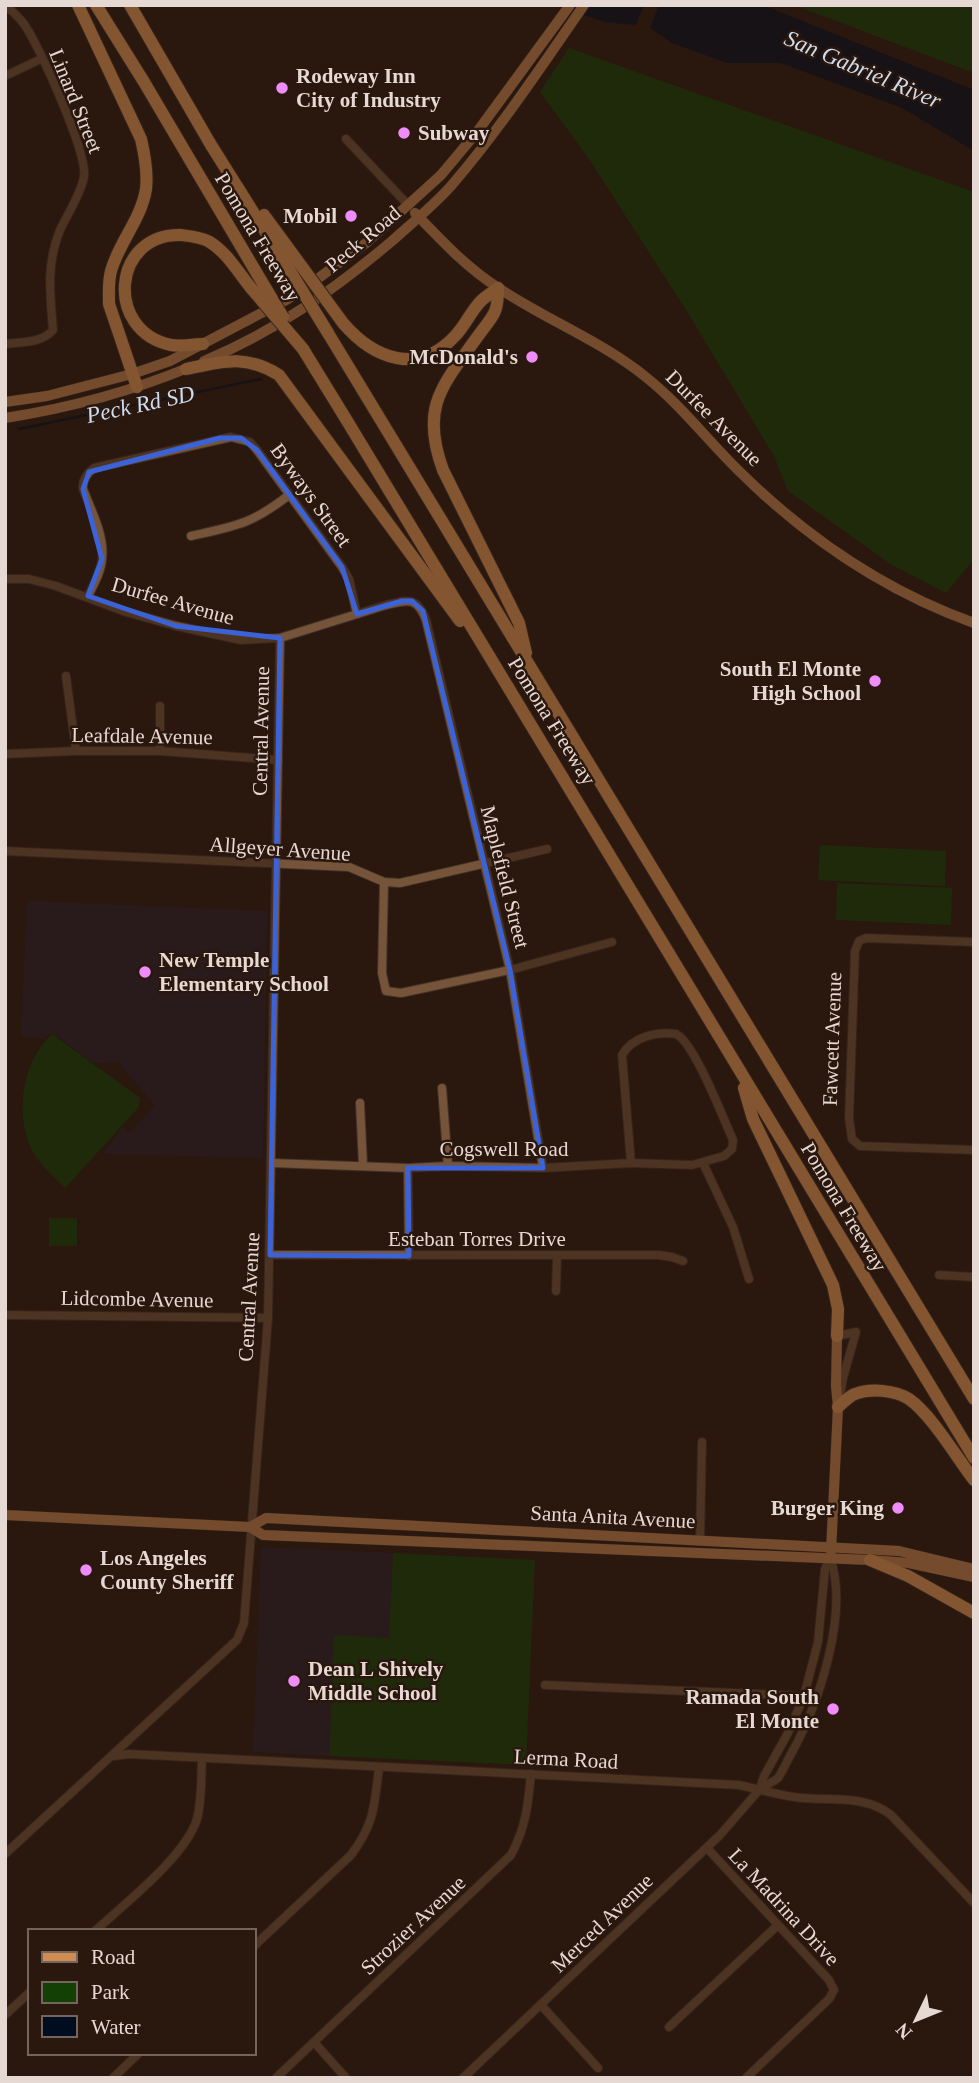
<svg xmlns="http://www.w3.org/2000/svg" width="979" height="2083" font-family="'Times New Roman',serif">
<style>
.education{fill:#291f2d}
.green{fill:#134005}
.water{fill:#000d21}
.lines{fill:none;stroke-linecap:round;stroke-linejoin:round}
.stream{stroke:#000d21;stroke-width:2.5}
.minor-casing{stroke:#443229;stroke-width:10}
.major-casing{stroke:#443229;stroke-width:11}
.highway-casing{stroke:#443229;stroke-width:14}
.minor{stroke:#75543a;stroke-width:8}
.major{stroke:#ce8b52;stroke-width:10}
.highway{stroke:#f2a15b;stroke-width:12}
.highway-bridge-casing{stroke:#443229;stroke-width:14;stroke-linecap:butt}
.highway-bridge{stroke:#f2a15b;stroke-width:12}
.marked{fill:none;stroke:#3b63d7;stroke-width:5;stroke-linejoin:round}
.poi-dot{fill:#ee8cf9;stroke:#2a170e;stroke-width:2.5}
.labels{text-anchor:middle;stroke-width:5;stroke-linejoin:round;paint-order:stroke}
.poi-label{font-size:21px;font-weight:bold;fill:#e6d8d2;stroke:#2a170e;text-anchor:start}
.street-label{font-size:21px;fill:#e6d8d2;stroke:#2a170e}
.water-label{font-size:23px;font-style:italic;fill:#ccddf0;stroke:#2a170e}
</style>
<rect width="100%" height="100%" fill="#2a170e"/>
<g class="education">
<path d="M27,901L267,911L263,1158L103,1154L122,1127L130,1133L155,1105L118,1062L93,1063L52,1033L43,1039L21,1036Z"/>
<path d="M261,1547L393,1553L389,1638L334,1636L329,1756L253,1752Z"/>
</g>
<g class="green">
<path d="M794,5H974V73Z"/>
<path d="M569,48L974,192V559L946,593L892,565L788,491L774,456L688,313L589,159L540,92Z"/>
<path d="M820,845L946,851L945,886L818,880Z"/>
<path d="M837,883L952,888L951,925L836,920Z"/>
<path d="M52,1034L140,1098L139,1107L65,1188C52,1175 37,1163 30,1146C15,1109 23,1062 52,1034Z"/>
<rect x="49" y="1218" width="28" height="28"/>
<path d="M393,1553L535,1560L526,1765L329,1756L334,1635L389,1638Z"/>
</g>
<g class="water">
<path d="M553,5H644L636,25L605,22Z"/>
<path d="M659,5H763L974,90V151L902,108L781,63H727L672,43L650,28Z"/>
</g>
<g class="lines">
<path class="stream" d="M19,429L261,379"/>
<defs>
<g id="minor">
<path d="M5,76L41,59"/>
<path d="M346,139L409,206"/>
<path d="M5,344C22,342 42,343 53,330C50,295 46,264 60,230C68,213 80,196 84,177C88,154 39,45 24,24C19,17 12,11 5,5"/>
<path d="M191,536C236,526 252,524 289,495"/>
<path d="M5,579H29L56,586L126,612L176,626L241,640L280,638L386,605C408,600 417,596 426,620L510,970L543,1168"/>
<path d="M88,596C94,584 101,572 102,559C105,536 91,510 83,489C82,479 87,473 94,468L231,437L250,442L257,450L342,567L349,579L357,614"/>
<path d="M66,676L76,751"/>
<path d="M160,751V706"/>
<path d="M5,754L76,751H160L278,760"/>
<path d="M5,851L349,867L384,882L400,883L547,849"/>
<path d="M384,882L382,973L386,991L401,993L510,970L612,942"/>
<path d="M974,942L866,938L859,941L855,951L849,1118L852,1139L860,1146L974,1150"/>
<path d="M442,1088L448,1166"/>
<path d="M360,1103L363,1165"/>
<path d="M272,1163L408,1168L448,1166L543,1168L631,1163L692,1165L724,1156L732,1149L733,1140C723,1118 694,1042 676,1034C657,1031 632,1037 622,1055L631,1163"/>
<path d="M703,1163L733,1227L749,1279"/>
<path d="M408,1168L409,1256"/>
<path d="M270,1255H659L672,1257L683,1261"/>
<path d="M939,1275L974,1277"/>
<path d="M556,1291L557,1256"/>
<path d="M5,1315L268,1318"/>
<path d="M837,1336L856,1332L843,1378L839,1401"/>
<path d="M700,1541L702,1442"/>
<path d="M545,1685L804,1696"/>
<path d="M114,1756L129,1754L739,1785C757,1789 775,1794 794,1797C827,1802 863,1793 891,1815L974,1903"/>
<path d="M760,1789C765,1786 773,1782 778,1778C783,1771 787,1761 791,1754C818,1706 850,1613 830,1558"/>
<path d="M707,1848L829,1980L834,1990L829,1999L746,2078"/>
<path d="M5,1854L237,1640L244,1623L268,1318L280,638"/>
<path d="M95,1931C124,1904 186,1856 197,1819C202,1800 201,1779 202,1759"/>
<path d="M254,1946L351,1855C375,1823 374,1806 379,1768"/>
<path d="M541,2005L598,2068"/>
<path d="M5,2015L30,1992"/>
<path d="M669,2027L778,1925"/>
<path d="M314,2042L346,2078"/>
<path d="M113,2078L139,2053"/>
<path d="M276,2078L511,1855C526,1827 528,1805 531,1774"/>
<path d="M463,2078L720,1835L760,1789L764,1776L788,1733L804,1696L818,1642L825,1569L830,1558"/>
</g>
<g id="major">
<path d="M415,213C441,240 466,267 497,287C546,320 602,341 647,378C682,406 708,441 740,472C807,538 885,591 974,623"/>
<path d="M204,361C274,332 334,290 392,241C412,223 433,206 451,186C500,129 541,67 584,5"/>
<path d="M5,402L47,396L132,374L170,361L288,299L320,277L366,243L441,175L477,132L570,5"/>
<path d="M5,418C69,408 130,392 190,367"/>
<path d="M5,1515L250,1527L263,1535L870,1560L909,1563L974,1577"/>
<path d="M250,1527L266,1518L899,1551L974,1569"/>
<path d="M831,1551L838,1407L836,1386L837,1336"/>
</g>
<g id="highway">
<path d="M78,5L141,139C145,156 148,172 146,189C141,220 119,242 111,271C108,282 109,293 109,304L137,387"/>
<path d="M96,5L144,82L262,282"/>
<path d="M130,5L211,145L287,266"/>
<path d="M264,215L297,260"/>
<path d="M498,288C498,315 493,315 478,336C442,386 420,407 443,470L519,623L526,653"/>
<path d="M343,323C374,359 418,376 455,336C465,326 471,311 481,301C486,296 493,292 498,288"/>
<path d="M328,333L974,1399"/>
<path d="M203,344C192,344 181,347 171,345C104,331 112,233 181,235C190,236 200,237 208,241C226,251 238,272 251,288"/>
<path d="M303,349C529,717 750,1088 974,1458"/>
<path d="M186,369C223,361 245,354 279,375L460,621"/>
<path d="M744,1088L753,1119L833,1285L838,1309L837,1336"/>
<path d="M838,1407C843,1403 849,1396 855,1394C870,1388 895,1390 909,1399C931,1414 957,1458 974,1480"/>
<path d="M870,1560L908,1576L974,1613"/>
</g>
</defs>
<use href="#minor" class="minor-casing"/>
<use href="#major" class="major-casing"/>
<use href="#highway" class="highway-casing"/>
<use href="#minor" class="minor"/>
<use href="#major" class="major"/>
<use href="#highway" class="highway"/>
<defs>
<g id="highway-bridge">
<path d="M297,260L343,323"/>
<path d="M287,266L328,333"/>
<path d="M262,282L283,317"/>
<path d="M251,288L303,349"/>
</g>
</defs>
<use href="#highway-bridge" class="highway-bridge-casing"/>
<use href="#highway-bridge" class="highway-bridge"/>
</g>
<path d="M0 0H979V2083H0ZM220,438H241L257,450L342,567L357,614L402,601H412L423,611L510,970L543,1168H408L409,1256L270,1255L280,638L176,626L88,596L102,559L83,489L89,472Z" fill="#2a170e" fill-opacity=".55" fill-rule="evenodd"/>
<path class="marked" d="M220,438H241L257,450L342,567L357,614L402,601H412L423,611L510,970L543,1168H408L409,1256L270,1255L280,638L176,626L88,596L102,559L83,489L89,472Z"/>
<g class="poi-dot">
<circle cx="282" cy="88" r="7"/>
<circle cx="404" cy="133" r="7"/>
<circle cx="351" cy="216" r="7"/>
<circle cx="532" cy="357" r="7"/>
<circle cx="875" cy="681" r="7"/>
<circle cx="145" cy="972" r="7"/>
<circle cx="898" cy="1508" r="7"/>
<circle cx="86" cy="1570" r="7"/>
<circle cx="294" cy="1681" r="7"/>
<circle cx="833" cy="1709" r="7"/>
</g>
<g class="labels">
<g class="poi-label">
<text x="296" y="83">Rodeway Inn<tspan x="296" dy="24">City of Industry</tspan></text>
<text x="418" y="140">Subway</text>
<text x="337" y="223" text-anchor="end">Mobil</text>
<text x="518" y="364" text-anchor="end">McDonald's</text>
<text x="861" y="676" text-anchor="end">South El Monte<tspan x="861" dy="24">High School</tspan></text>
<text x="159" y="967">New Temple<tspan x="159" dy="24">Elementary School</tspan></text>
<text x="884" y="1515" text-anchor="end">Burger King</text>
<text x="100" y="1565">Los Angeles<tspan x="100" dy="24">County Sheriff</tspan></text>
<text x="308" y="1676">Dean L Shively<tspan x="308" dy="24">Middle School</tspan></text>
<text x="819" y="1704" text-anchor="end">Ramada South<tspan x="819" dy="24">El Monte</tspan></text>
</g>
<g class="street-label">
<text transform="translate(76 101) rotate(68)" y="7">Linard Street</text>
<text transform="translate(258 237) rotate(59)" y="7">Pomona Freeway</text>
<text transform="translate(363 239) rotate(-40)" y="7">Peck Road</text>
<text transform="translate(714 418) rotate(45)" y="7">Durfee Avenue</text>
<text transform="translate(311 495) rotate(54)" y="7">Byways Street</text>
<text transform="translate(173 601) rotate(16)" y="7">Durfee Avenue</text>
<text transform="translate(552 721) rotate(58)" y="7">Pomona Freeway</text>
<text transform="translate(261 731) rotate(-89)" y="7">Central Avenue</text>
<text transform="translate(142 736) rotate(1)" y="7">Leafdale Avenue</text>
<text transform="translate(280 849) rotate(4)" y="7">Allgeyer Avenue</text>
<text transform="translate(505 877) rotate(76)" y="7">Maplefield Street</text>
<text transform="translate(832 1039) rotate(-88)" y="7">Fawcett Avenue</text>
<text x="504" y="1156">Cogswell Road</text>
<text transform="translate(844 1207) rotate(59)" y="7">Pomona Freeway</text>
<text x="477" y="1246">Esteban Torres Drive</text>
<text transform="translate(249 1297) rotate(-87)" y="7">Central Avenue</text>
<text transform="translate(137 1299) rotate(1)" y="7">Lidcombe Avenue</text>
<text transform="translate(613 1517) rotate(3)" y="7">Santa Anita Avenue</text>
<text transform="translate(566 1759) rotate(3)" y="7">Lerma Road</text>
<text transform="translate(784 1907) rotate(47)" y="7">La Madrina Drive</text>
<text transform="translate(602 1923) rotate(-44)" y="7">Merced Avenue</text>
<text transform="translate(413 1925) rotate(-43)" y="7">Strozier Avenue</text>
</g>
<g class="water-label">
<text transform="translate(863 69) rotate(23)" y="8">San Gabriel River</text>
<text transform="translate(140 404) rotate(-12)" y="8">Peck Rd SD</text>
</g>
</g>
<rect width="979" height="2083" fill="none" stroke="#e6d8d2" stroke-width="14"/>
<rect x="28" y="1929" width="228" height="126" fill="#2a170e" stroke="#75645c" stroke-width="2"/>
<rect x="42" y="1952" width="35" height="10" fill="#ce8b52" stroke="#75645c" stroke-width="2"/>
<text x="91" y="1964" font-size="21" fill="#e6d8d2">Road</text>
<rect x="42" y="1982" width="35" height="21" fill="#134005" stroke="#75645c" stroke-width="2"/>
<text x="91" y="1999" font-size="21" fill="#e6d8d2">Park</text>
<rect x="42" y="2016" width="35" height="21" fill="#000d21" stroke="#75645c" stroke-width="2"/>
<text x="91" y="2034" font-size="21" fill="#e6d8d2">Water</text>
<g transform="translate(916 2020) rotate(227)" stroke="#2a170e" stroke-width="5" paint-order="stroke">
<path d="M0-5L12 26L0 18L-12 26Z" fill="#e6d8d2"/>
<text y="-10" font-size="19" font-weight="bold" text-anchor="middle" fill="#e6d8d2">N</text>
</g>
</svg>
